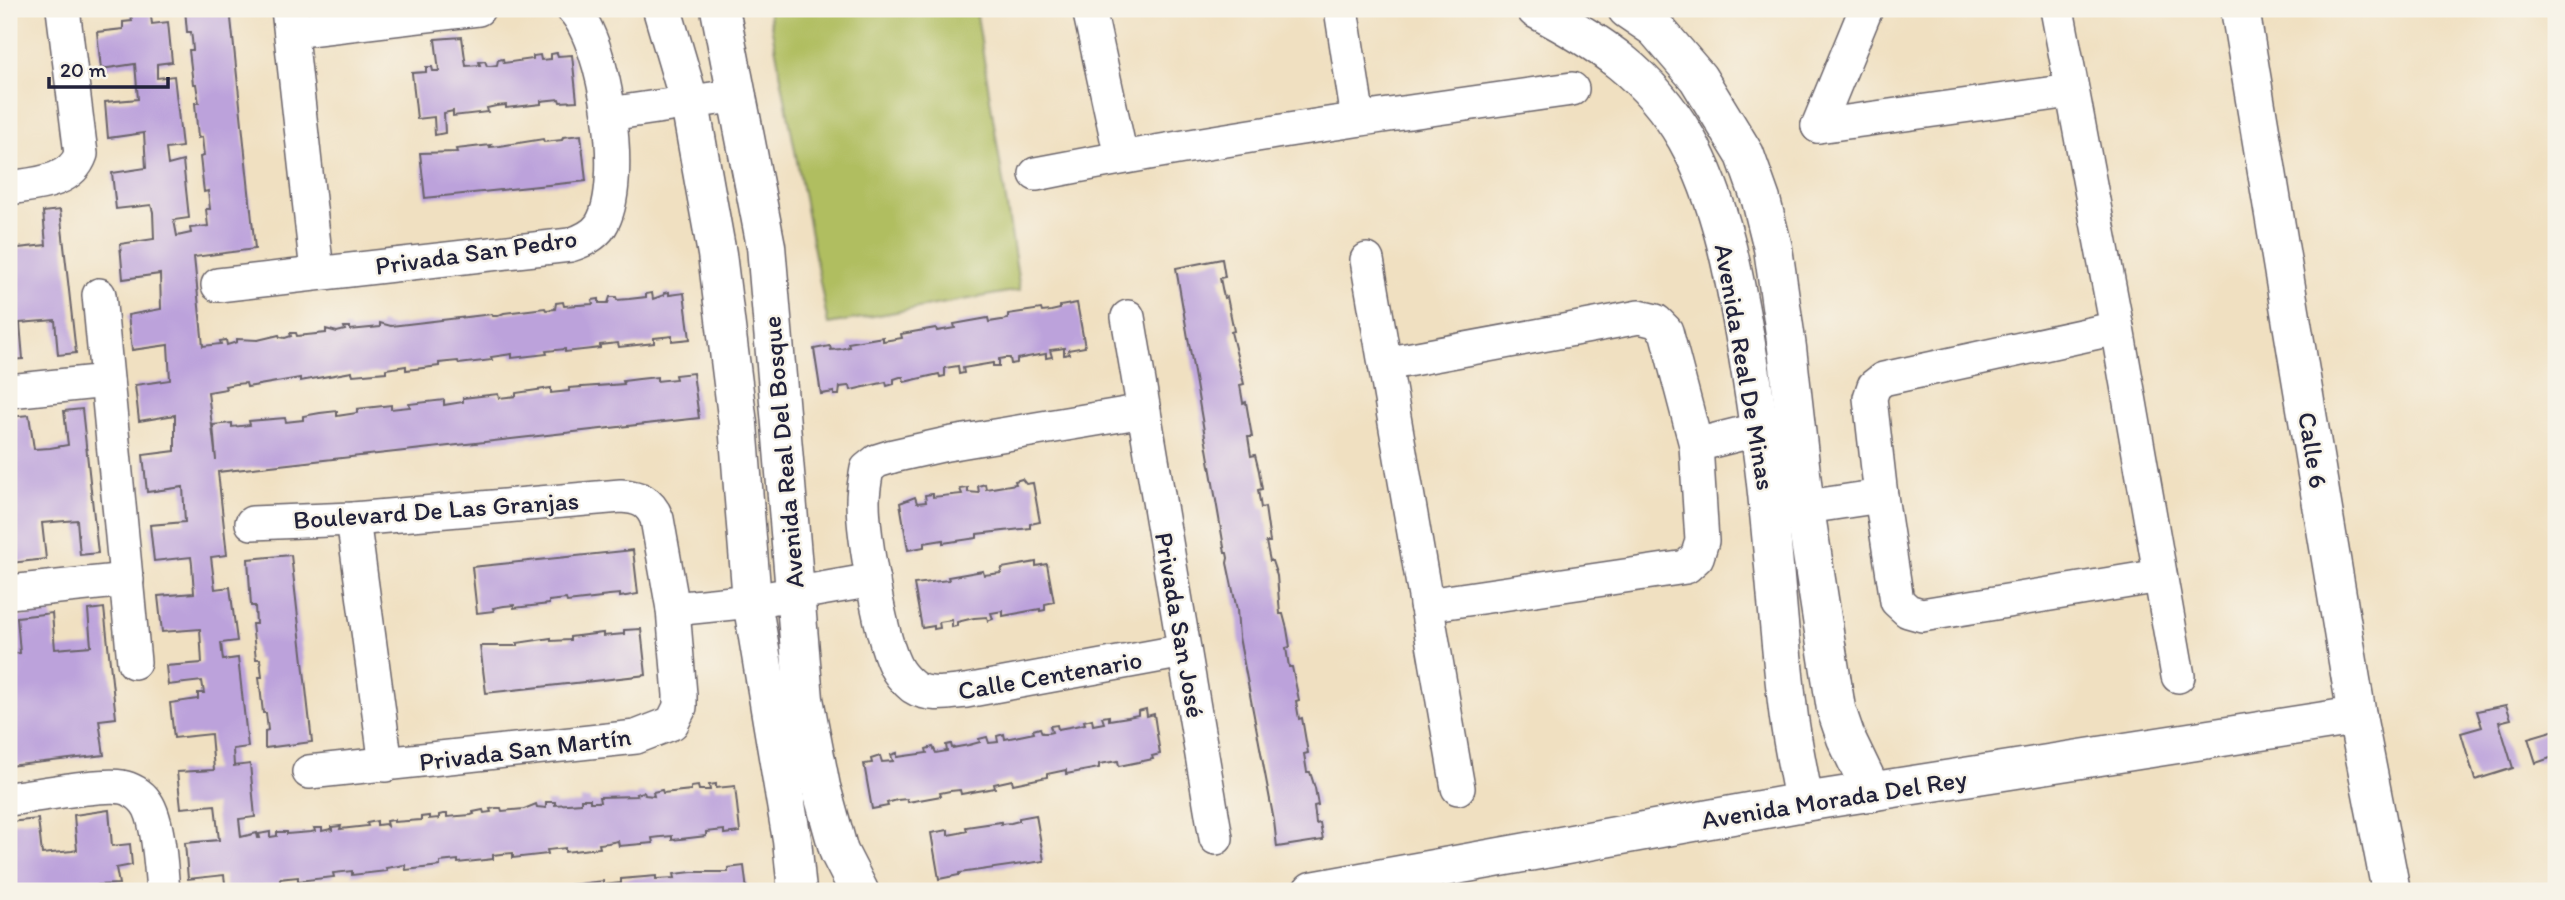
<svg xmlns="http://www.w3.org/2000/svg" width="2565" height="900" font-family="Itim,sans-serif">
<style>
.green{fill:#b0be61;stroke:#69704e;stroke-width:2}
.building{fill:#bca2db}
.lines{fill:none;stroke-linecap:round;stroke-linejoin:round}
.minor-casing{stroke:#6a646a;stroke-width:36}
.tertiary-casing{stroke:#6a646a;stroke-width:41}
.minor{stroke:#fff;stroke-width:33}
.tertiary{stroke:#fff;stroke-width:38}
.labels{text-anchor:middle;stroke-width:5;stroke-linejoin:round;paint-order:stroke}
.street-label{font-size:26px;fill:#22223b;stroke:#f7f3e8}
</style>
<rect width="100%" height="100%" fill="#f7f3e8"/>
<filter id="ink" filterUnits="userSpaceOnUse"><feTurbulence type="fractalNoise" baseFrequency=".0143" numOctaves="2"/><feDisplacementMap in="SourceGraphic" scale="14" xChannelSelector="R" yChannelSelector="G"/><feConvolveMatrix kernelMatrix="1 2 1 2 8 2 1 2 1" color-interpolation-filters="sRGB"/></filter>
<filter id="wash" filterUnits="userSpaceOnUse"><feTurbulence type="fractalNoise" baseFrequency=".00686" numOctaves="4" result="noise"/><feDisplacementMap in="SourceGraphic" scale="28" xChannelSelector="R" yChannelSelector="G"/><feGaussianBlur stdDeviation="1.57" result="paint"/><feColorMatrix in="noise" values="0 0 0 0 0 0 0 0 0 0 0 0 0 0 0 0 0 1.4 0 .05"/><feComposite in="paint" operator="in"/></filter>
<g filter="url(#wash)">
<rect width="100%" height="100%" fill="#f0e0c1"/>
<path class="green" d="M768,9H976L1020,290L828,324Z"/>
<g id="blocks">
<g class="building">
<path d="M130,9H150L152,24L168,22L172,62L157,64V78L174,76L182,147L166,149L168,165L183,161L189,218L174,220L177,236L191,233L190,228L208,226L206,209H210L208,191L204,192L200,157L204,156L202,137L198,138L195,103H199L196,84H193L189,50H193L192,39L191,32H187L185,9H230L255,249L194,257L203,346L221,344L220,341L226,340L227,345L237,342V339L258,340L279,335L280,337L285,338L291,336L290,333H296L297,336L326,333V329L337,332L345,330L344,327H350V330L380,327V323L391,326L492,314L493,316H497L504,313L545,308L546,310L555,309L556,303L563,302L564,306L593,304L592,300L599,299V303H608L610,297H616L617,300L629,299L646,297V294L652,293L653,299L664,295V293L669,292V295L684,293L690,339L672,341V336L654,338V343L619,347L618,343L600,345V348L565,352V349L546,351L547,354L512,358V354L491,357L492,360L459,364L458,361L448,362L439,363V366L406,370V366L386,369V372L353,375L352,372L300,381V378L247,387L246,383L235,384L225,386L226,389L208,392L216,460L213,425L232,423V427L250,425L249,421L285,418L286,422L294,421L303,420V416L320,413L337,411V416L357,413V409L391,405V409L410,407L409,404L444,400V405L463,402V398L498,394L499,398L516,396V393L551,388V393L569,391V388L624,384L623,381L639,379L657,377V381L676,379L675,375L693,373L699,418L218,472L227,555L211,557L215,589L230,587L237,641L221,643L223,660L238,658L248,747L233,749L234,766L250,764L255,817L239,819L241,837L257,833L258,838H260L259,834L270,832V837L277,836V832H287V834L311,832L315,831L314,828H322V831L331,829L332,831V827L341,826L340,829L368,826L367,823L377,821V825L385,824L387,826L386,821L394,820V822L421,820V817L429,816V819L438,818L439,820V815L443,814H447V817L471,815L474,814L473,812L483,810L484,813L491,812L490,809L496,808H501L502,811L524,809L536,804L537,807L546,808V802H555V805L581,803V799H590V802H600L599,797L637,796L636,794L644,792L645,795L654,796L653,792L662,790L663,793L691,790V787L698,786L699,790H710L709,785L716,784V788L735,786L740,832L724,834V830L706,832V836L672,840V836L661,837L652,838L653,843L619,846L618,841L608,843L599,844L600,848L565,852V848L547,850L548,854L513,858V853L501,854L493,855V859L458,863V860L440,862V866L406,870L405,865L386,868L387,871L352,875V871L333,873L334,877L298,881V877L288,878L280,879V884L264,886V891H226L224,875L188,879L185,843L219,840L215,805L181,808L177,772L214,770L211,734L174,738L170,703L198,699V693H204L202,681L168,685L166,666L202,663L200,629L162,632L158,596L194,593L192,564L191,557L154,561L150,525L185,522L183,487L147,492L143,455L175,451V415L139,421L135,385L170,380L168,345L132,350L128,315L161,309L160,274L123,279L120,244L154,239L153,212L151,205L116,209L112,173L146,168L144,133L108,138L105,102L138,99L135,64L101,69L97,32L123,29V22L132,21Z"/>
<path d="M462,37L466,66L480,65L479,62L485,61L487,66H491L497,65L498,60L503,59L504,63L533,59V56L540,55L541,60L551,59V54L557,53L558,56L572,55L577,101L560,102L559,99L541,101V104L506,108V105L496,106L487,108L488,112L453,116V111L444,113L445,133L435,135L434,117L417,119L412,73L426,72V67H432L433,71H439L435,39Z"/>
<path d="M581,135L586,181L425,198L420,153L457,152L456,149L491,145L490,147L500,146L543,139L544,142L562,140L563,137Z"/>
<path d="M60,210L76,353L58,355L55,320L20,323L23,359L9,360V249L46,245L43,212Z"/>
<path d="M1222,259L1225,277L1220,278L1224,298L1227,297L1234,331L1231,332L1244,384L1240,385L1243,403L1246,402L1252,437H1248L1251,456L1255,455L1259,471L1262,489L1258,490L1261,508L1265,507L1270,542H1266L1270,561H1272L1277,576L1280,614H1283L1287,629L1290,647L1286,648L1289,667H1292L1299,700L1296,701L1299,719L1302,718L1308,753L1304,754L1307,772H1310L1315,788L1318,805L1314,806L1315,814L1316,824L1320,823L1323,840L1277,847L1274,821L1239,637L1237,610L1227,563L1228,558L1227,553H1225L1176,268Z"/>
<path d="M1077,303L1085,347L1068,350L1069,354L1064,355V348L1058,349L1050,350L1052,357L1046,358V354L1033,356L1017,359V363L1011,364L1010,358H1005L999,359V366H993V363L963,368L964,373L959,374L958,366L945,368V376L940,377L939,374L904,382L903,377H900L894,379V384L887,386L886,382L851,390L850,386H848L840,387L839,395H834V392L821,394L814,349L830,346L831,350L841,349L849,347L848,343L883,337V341L902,338L901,334L936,328L937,331L955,328L954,324L988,318L989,322L1008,319V314L1041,309L1042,312L1051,311L1060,309V306Z"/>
<path d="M82,409L98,553L80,555L77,520L42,523L46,559L11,563L9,542V417L29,415L34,449L50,448L68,445L64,411Z"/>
<path d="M1022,479L1026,484L1033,483L1040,522L1030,524V528L977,534V538L943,543V540L924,543V547L908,550L900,503L915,497L917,503L926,502L925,495L933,494V497L962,494L960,489L968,488V492L979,493L978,486L985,484L986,489L1016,484L1015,481Z"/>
<path d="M633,550L638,594L620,597V594L609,595L601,596V598L567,602L566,599L549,601V604L514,608V605L504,606L493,608L494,611L477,613L472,567Z"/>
<path d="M291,555L312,742L265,748V731L268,730L266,713H263L259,677H262L260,659H256L252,624H256L255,606H251L248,559Z"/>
<path d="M1036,562V566L1047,564L1054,602L1045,604V610L1040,611V609L1003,616V611L991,613L993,619L988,621L987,617L974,618L957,622V626L952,627V620L939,622L940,628L934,629V626L922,628L914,584L949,580L948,577L983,571L984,575L1001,573L1002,568Z"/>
<path d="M104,608L116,718L99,720L104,755L9,766V654L20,653L17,617L52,613L55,649L91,646L88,610Z"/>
<path d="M641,629L646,675L486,693L480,646H517V643L551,638V641L570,640V637L603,633V636L624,634V630Z"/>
<path d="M2506,705L2511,719L2499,722L2513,768L2475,780L2461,733L2482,727L2477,711Z"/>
<path d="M1146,709L1147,716L1154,714L1160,754L1152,756L1153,759L1119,766L1118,761L1099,764V768L1066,774V770L1047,774V777L1013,784L1012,780L994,784L995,788L961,794L960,790L950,791L940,793L941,796L908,802L907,799L897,800L887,803L888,806L872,809L864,764L872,763L871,759L880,756L882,762L893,761L891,755L897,753V757L927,753L926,749L933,747L936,753L947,751L946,745L951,744L952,748L969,745L980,742L979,739L987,737L989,743L998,742L997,736L1004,734L1005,739L1034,733L1033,730L1040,728L1042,733H1048L1052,732L1050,726L1057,725L1058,729L1075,726L1085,724L1084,721L1092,719L1093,725L1104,723L1102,717L1109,716V720L1128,717L1138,715V711Z"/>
<path d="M2555,730L2556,756L2536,763L2528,738Z"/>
<path d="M109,810L112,846L130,844L132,865L116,868L119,884L98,885L99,891H9V822L38,819L42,854L72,851L77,850L74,815Z"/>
<path d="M1036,815L1044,861L959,873V875L939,879L931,833L948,830V835L959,833L967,831L966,827L1001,822V824L1011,823L1019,821V818Z"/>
<path d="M744,866L747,891H569L568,885L603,881V885L621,883V879L656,876V879L675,878L674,874L692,872H728V868Z"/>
</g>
</g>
</g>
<g filter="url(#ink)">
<use href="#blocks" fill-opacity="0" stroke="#6a646a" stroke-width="2"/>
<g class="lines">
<defs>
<g id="minor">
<path d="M288,9L317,272"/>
<path d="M1089,9L1121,157"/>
<path d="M1341,9L1358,119"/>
<path d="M2057,9L2117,328L2178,676"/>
<path d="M291,31L478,9"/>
<path d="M609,114L739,95"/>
<path d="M1818,126L2071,91"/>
<path d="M1818,126L1866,9"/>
<path d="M1036,174C1213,139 1393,114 1572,89"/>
<path d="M9,188C35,184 71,183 81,154L63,9"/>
<path d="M1367,260L1458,788"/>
<path d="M218,285L570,245C582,241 594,236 601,225C627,183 606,44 573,9"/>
<path d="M99,295L134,662"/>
<path d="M1128,317L1216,838"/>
<path d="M2117,328L1883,379L1874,386L1870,398L1881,496L1897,601L1908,611L1922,615L2160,576"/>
<path d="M1385,364L1639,317L1656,321L1666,331L1696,445L1702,541L1697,557L1686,567L1426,605"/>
<path d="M9,391L107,381"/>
<path d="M1144,411L947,444L893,456L877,461L867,469C865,480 863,490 863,501C863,534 881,645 898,671C902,677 907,682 913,687C928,697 949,693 966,691L1184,651"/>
<path d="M1696,445L1760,429"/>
<path d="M1780,511L1881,496"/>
<path d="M353,519L386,765"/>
<path d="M252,523L353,519L621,496C639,497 650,501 657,519L673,609L680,695V707L672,723L636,737L309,772"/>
<path d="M9,592L127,580"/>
<path d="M673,609L752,601L873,580"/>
<path d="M9,799C36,796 99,783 122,787C130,788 141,795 145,801C159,817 161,870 163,891"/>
</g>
<g id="tertiary">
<path d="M662,9L690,104L717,254L738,424L752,601L792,840L797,891"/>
<path d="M720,9L766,246L804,699L821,787L839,852L859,891"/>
<path d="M1536,9C1599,42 1649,74 1686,138C1722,202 1735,279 1747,350C1756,404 1764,458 1769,513C1776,581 1780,650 1789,718C1793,746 1799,774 1804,802"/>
<path d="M1627,9L1655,28L1698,78L1745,155L1761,200L1773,248L1787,348L1805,509L1836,709L1846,738L1872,792"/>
<path d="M2240,9L2357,716L2391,891"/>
<path d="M1312,891L1804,802L2357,716"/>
</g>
</defs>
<use href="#minor" class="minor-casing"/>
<use href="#tertiary" class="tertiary-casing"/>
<use href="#minor" class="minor"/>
<use href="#tertiary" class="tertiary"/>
</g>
</g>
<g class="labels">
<g class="street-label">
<text transform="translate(476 252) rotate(-8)" y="9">Privada San Pedro</text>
<text transform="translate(1745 367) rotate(80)" y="9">Avenida Real De Minas</text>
<text transform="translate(2313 450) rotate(81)" y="9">Calle 6</text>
<text transform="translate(783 452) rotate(-95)" y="9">Avenida Real Del Bosque</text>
<text transform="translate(436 510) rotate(-4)" y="9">Boulevard De Las Granjas</text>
<text transform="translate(1180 625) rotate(80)" y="9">Privada San José</text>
<text transform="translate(1050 675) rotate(-10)" y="9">Calle Centenario</text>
<text transform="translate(525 749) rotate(-7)" y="9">Privada San Martín</text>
<text transform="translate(1834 799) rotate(-9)" y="9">Avenida Morada Del Rey</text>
</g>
</g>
<rect width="2565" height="900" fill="none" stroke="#f7f3e8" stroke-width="35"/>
<path d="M49 77v10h119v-10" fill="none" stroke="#22223b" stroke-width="3.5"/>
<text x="60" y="77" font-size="21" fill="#22223b" stroke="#f7f3e8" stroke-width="5" paint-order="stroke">20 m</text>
</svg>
